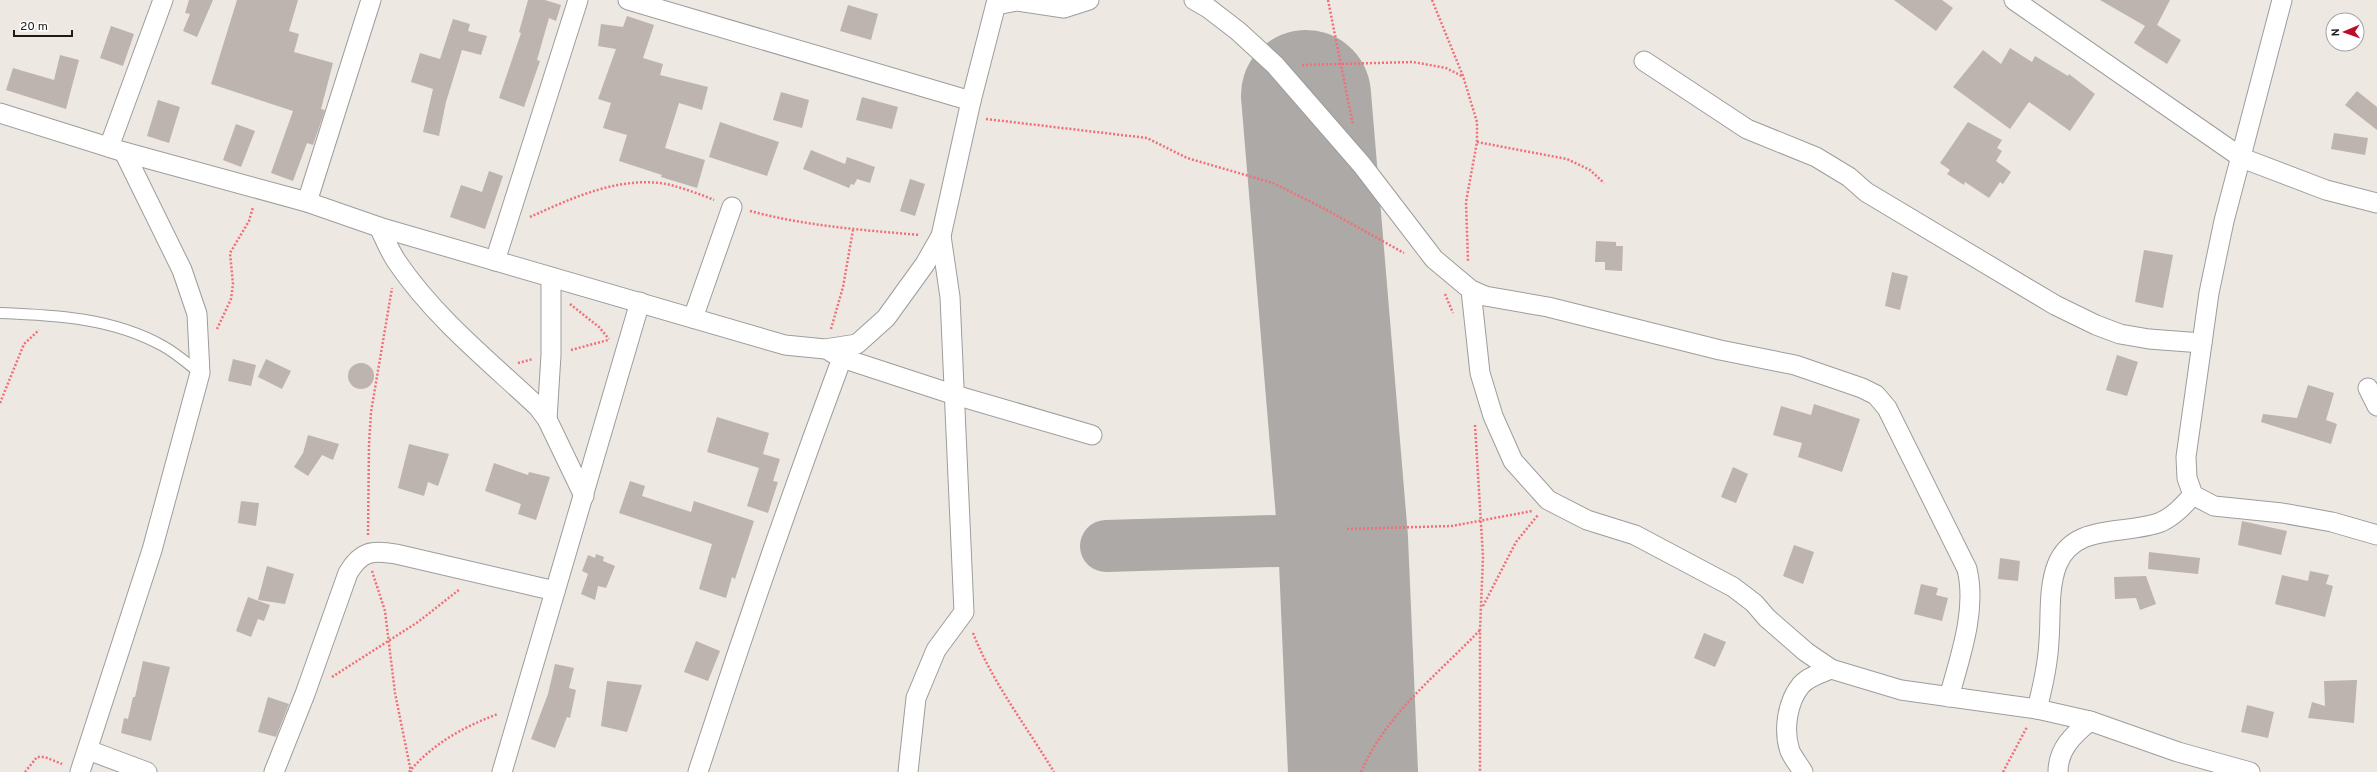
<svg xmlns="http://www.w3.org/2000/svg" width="2377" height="772" font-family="Overpass,sans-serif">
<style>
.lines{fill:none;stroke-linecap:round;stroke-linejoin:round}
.taxiway{stroke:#aca9a6;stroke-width:52}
.runway{stroke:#aca9a6;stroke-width:130}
.building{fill:#bdb3af}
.service-casing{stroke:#9d9d9d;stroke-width:12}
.minor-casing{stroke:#9d9d9d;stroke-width:21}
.path{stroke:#f16f78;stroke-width:2.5;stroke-dasharray:2 2;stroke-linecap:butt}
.service{stroke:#fff;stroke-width:10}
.minor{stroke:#fff;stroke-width:19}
</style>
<rect width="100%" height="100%" fill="#ede8e2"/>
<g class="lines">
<path class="taxiway" d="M1106,546L1343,539"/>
<path class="runway" d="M1306,95L1343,539L1353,772"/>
</g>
<g class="building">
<path d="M189,0H213L197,37L183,31L190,14L185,13Z"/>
<path d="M237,0H298L289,31L299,34L294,52L333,63L321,109L325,110L313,145L307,143L293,181L271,173L293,111L211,84Z"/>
<path d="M528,0H545L561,5L556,21L549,18L537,60L540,61L524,107L499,98L521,33L519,32Z"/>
<path d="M1894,0H1942L1953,8L1936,31Z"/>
<path d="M2100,0H2170L2157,25L2181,40L2167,64L2134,43L2145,26Z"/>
<path d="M848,5L878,14L871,40L840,31Z"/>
<path d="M627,16L654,25L643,58L663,64L660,75L708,87L702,110L679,103L665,148L705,160L697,188L661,177L662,175L619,161L627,135L603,128L611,103L598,99L616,49L598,46L601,24L623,27Z"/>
<path d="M453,19L470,24L468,31L487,36L481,55L462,50L446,102L439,136L423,132L433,89L411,82L420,53L440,59Z"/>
<path d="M111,26L134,34L123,66L100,58Z"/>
<path d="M2010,48L2032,62L2035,56L2068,76L2069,74L2095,94L2070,131L2029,102L2010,129L1953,87L1983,50L2001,64Z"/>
<path d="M60,55L79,60L66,109L6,90L13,68L54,80Z"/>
<path d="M2357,91L2377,107V130L2345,105Z"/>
<path d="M781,92L809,100L802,128L773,120Z"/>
<path d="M862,97L898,107L892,129L856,120Z"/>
<path d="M158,100L180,107L169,143L147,136Z"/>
<path d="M720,122L779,142L767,176L709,157Z"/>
<path d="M1968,122L2002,140L1997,148L2002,151L1996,161L2011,172L2003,184L2000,182L1989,198L1965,182L1964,185L1947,174L1950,170L1940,163Z"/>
<path d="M236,124L255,131L241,167L223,160Z"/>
<path d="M2334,133L2368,138L2365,155L2331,149Z"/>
<path d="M811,150L845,164L847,157L875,167L870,183L857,179L854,185L851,184L849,188L803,169Z"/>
<path d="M489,171L503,176L485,229L450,217L461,185L482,192Z"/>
<path d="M910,179L925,184L915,216L900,211Z"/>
<path d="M1596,241L1616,242V246H1623L1622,271L1605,270V262H1595Z"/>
<path d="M2144,250L2173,255L2163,308L2135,302Z"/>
<path d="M1892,272L1908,276L1900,310L1885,306Z"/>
<path d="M2117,355L2138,362L2127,396L2106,390Z"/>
<path d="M233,359L256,365L251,386L228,381Z"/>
<path d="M266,359L291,371L282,389L258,377Z"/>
<circle cx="361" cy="376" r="13"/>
<path d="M2308,385L2334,393L2326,420L2337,424L2331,444L2261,422L2263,414L2297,418Z"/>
<path d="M1814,404L1860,419L1842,472L1798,457L1802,443L1773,435L1781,406L1811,415Z"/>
<path d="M717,417L769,433L763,454L780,459L773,481L778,482L768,513L747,506L759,468L707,452Z"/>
<path d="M308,435L339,444L333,460L322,455L308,476L294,467L303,453Z"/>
<path d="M409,444L449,454L438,486L428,482L424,496L398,488Z"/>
<path d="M494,463L528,475L529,472L550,477L536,520L518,514L521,504L485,491Z"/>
<path d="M1733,467L1748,474L1736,503L1721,497Z"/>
<path d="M630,481L645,486L642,496L691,512L694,501L754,521L735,579L732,577L726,598L699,589L712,544L619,513Z"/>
<path d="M241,501L259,503L256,526L238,523Z"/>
<path d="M2242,521L2287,531L2281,555L2238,545Z"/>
<path d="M1794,545L1814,552L1803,584L1783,576Z"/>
<path d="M2149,552L2200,558L2198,574L2148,569Z"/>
<path d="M596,554L604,557L603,561L615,566L606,588L598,586L595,600L581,594L588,574L582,571L588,555L595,558Z"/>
<path d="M2000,558L2020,561L2018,581L1998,579Z"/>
<path d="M267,566L294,574L285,604L258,600Z"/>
<path d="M2310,571L2329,575L2326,584L2333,586L2325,617L2275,604L2282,575L2308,581Z"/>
<path d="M2146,576L2156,604L2140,610L2136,598L2115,599L2114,577Z"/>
<path d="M1921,584L1938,588L1936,595L1948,598L1942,621L1914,614Z"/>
<path d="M248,597L270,605L264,621L258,619L251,637L236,631Z"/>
<path d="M1704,633L1726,642L1715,667L1694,658Z"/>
<path d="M696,641L720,651L708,681L684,672Z"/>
<path d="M143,661L170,667L151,741L121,733L124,718L128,719L133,697H135Z"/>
<path d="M555,664L574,668L569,688L576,690L570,718L567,717L555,748L531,739L548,694Z"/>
<path d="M2357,680L2354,723L2308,718L2312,702L2325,706L2324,681Z"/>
<path d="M607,681L642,685L627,732L601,726Z"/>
<path d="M268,697L289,704L276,737L258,732Z"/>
<path d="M2247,705L2274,712L2268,738L2241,732Z"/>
</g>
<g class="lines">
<defs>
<path id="service" d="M0,313C56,315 113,318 163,346C176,353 188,364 200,373"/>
<g id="minor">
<path d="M628,0L971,101"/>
<path d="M1194,0L1208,8L1238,31L1275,65L1362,165L1434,259L1471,290L1485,296L1548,307L1720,350L1795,365L1862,388L1876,395L1887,408L1967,569C1977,610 1960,657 1949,697"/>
<path d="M2014,0L2242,158L2326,190L2377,203"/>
<path d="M2282,0L2224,221L2209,293L2186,457L2187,478L2193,495L2214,506L2282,513L2332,522L2377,535"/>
<path d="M996,5L1017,1L1064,8L1089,0"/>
<path d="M1644,61L1747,129L1816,157L1849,177L1866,192L2055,305L2096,325L2120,334L2149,339L2202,343"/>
<path d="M0,113L124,152L307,202L379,227L785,345L825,349L857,344L886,318L925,264L941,236L971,101L997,0"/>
<path d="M109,147L163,0"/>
<path d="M307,202L371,0"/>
<path d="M379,227C385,239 390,252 397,262C435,318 489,361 538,407L547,419L584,496"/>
<path d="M495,261L578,0"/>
<path d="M1471,290L1480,373L1493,416L1513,461L1548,500L1587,520L1635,535L1733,587L1754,603L1767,618L1806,652L1831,669L1901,690L2037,709L2090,721L2178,752L2250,772"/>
<path d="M693,318L732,207"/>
<path d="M831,352L842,358L955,395L1092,435"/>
<path d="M2368,388L2377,406"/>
<path d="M547,419L551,355V277"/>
<path d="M2037,709C2043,686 2048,664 2049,641C2051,616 2048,589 2057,565C2074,522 2125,536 2161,522C2174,516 2183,506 2193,495"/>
<path d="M88,750L147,772"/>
<path d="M80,772L152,550L200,373L197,314L182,270L124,152"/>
<path d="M274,772L305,694L348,573C361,551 372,550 396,554L555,591"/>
<path d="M502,772L640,302"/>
<path d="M698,772C743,633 791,495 842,358"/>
<path d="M908,772L916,698L936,650L964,612L950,297L941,236"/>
<path d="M1803,772C1799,765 1793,758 1790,751C1783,731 1787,702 1801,685C1808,677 1821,673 1831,669"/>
<path d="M2058,772C2058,749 2073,735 2090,721"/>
</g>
</defs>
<use href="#service" class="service-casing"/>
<use href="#minor" class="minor-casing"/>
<g class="path">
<path d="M1328,0L1353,125"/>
<path d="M1432,0L1463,76L1477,122V142L1466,202L1468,262"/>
<path d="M1302,65L1413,62L1446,68L1462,76"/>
<path d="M986,119L1147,138L1187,158L1273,183L1325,209L1404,253"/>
<path d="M1477,142L1567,159L1590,170L1604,183"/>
<path d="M750,211C806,226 862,230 920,235"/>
<path d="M530,217C572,198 623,174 671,185C685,189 700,194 714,200"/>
<path d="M1445,294L1453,313"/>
<path d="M570,304L599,327L609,339"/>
<path d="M217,329L231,299L233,284L230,253L249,221L253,207"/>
<path d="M831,329L843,287L853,230"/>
<path d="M571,350L608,340"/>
<path d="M518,363L533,359"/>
<path d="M0,403L24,344L39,330"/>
<path d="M1475,425L1483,557L1480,630V772"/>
<path d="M1347,529L1452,526L1532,511"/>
<path d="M368,535L369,444L371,412L392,288"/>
<path d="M372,571L385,611L395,693L411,772"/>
<path d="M1483,606L1516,542L1538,515"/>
<path d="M973,633C992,682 1027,727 1054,772"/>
<path d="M332,677L418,622L460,589"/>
<path d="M25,772L37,757H45L62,764"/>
<path d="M409,772C432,744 465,726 498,714"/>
<path d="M1361,772C1385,715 1438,674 1480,630"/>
<path d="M2003,772L2027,727"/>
</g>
<use href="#service" class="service"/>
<use href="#minor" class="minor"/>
</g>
<g transform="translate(2345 32) rotate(268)"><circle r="19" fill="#ffffff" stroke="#a4a4a4"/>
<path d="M0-3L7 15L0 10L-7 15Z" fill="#bd0b2a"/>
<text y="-6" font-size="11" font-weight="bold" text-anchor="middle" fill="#1c1c1c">N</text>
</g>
<path d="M14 30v6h58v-6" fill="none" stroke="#1c1c1c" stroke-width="2"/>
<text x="20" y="30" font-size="12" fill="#1c1c1c" stroke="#ffffff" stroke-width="3" paint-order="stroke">20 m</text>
</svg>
